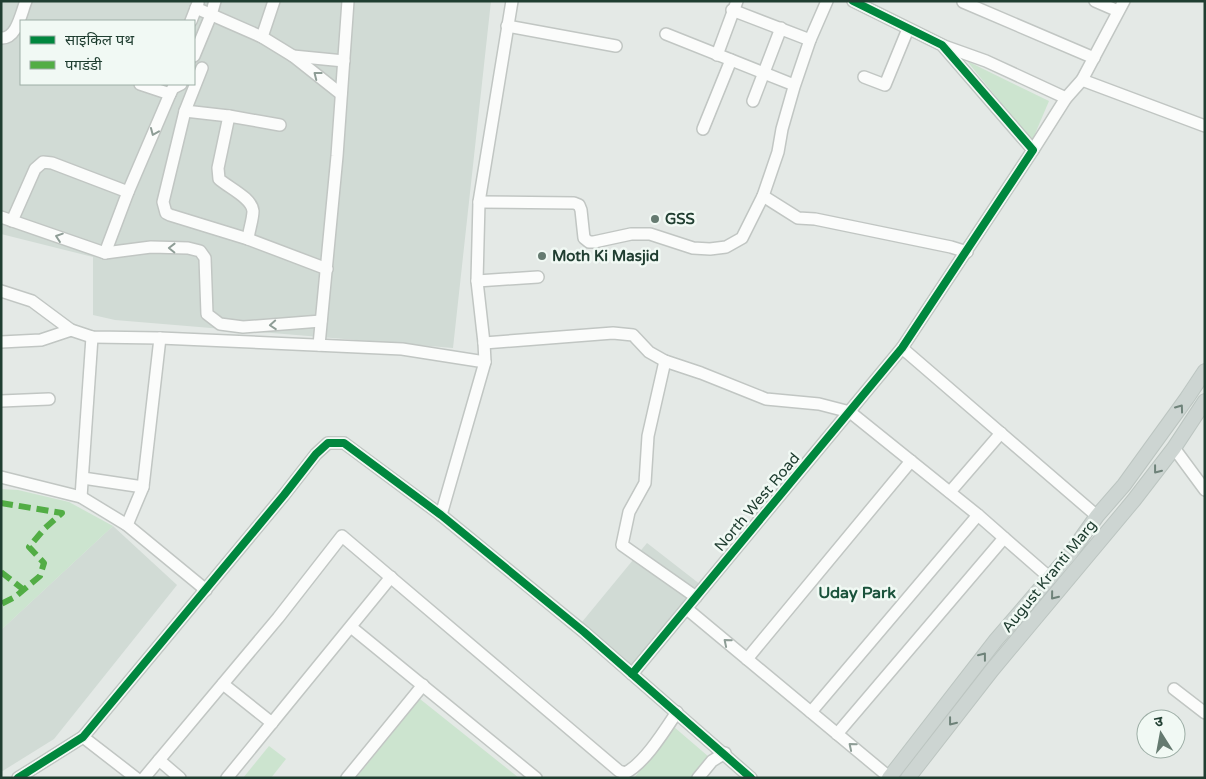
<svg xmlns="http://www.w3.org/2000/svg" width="1206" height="779" font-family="'Varela Round','Noto Sans Devanagari',sans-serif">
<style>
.built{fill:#d1dbd5;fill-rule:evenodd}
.green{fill:#cce4cf}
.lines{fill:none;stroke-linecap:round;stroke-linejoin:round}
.minor-casing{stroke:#c1c6c3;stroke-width:14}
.major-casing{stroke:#bcc5c1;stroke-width:16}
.minor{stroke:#fbfcfb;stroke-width:11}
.major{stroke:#cdd5d2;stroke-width:14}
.quiet{stroke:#52ad45;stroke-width:6;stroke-dasharray:12 6;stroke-linecap:butt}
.cycleway-casing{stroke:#f1f9f4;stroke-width:11}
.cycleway{stroke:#00873e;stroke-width:8}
.oneway{stroke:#8e9d96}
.oneway2{stroke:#6e8279}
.poi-dot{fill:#657a70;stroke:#f1f9f4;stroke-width:2}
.labels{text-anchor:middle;stroke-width:5;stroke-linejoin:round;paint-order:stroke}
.poi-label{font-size:15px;font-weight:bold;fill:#203e31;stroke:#f1f9f4;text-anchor:start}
.street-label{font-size:15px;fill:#203e31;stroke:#f1f9f4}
.neighbourhood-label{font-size:16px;font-weight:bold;fill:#1a523b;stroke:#f1f9f4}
</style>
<rect width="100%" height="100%" fill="#e4e9e6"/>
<g class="built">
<path d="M1,1H491L453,348L115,320L93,315V257L1,234ZM21,21H194V84H21Z"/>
<path d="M113,526L177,585L54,739L1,772V630Z"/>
<path d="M647,543L701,585L632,666L582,622Z"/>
</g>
<g class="green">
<path d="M967,61L1049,101L1032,141Z"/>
<path d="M1,489L18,490L69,502L113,526L1,630Z"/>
<path d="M420,699L519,778H356Z"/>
<path d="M674,727L709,757L691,778H634Z"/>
<path d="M269,746L286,759L271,778H243Z"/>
</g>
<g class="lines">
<defs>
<g id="minor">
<path d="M1095,1L1118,11"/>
<path d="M963,2L1094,58"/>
<path d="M196,8L262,37L293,56L341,94"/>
<path d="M732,10L810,40"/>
<path d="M191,21L198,3"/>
<path d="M507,26L616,46"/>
<path d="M666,34L794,85"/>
<path d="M262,37L274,1"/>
<path d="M1,38C17,39 21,13 26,1"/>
<path d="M944,46L986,61L1066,98"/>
<path d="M717,55L737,1"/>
<path d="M194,56L211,15L215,1"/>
<path d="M293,56L344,61"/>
<path d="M202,68L185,111L163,202L166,213L170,215L248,239L327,269"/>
<path d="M864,77L885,85L908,29"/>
<path d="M1082,80L1205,126"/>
<path d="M140,84L170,94"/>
<path d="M753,101L781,28"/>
<path d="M185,111L229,116"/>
<path d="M703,129L731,60"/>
<path d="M1033,150L1066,98L1082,80L1124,1"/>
<path d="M763,196L798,218L815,219L951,247L967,252"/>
<path d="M479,202L574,203L579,205L581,210L584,238L589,242H594L631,234H650L693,248L710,249L726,247L742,238L763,196L778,152L782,129L794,87L810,40L827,1"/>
<path d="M1,217L105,253L151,247L188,248L200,251L205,258L207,314L220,324L243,327L321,321"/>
<path d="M12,221L35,169L43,162L52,163L128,192"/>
<path d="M248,239C249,230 253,219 253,211C252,198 229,188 219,179L218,168L229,116L280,125"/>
<path d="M105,253L128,192L170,94L173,88L181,84"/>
<path d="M477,281L538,277"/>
<path d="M1,291L32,301L71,330L92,337L160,338L402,349L485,362"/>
<path d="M1,342L41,340L71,330"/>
<path d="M484,343L613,333L633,335L649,352L665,361L701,373L766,399L819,404L850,412L978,515L1049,577"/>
<path d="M319,345L337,156L348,1"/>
<path d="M902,348L1097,516"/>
<path d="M665,361L648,436L645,483L629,512L622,545L696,597"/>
<path d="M1,401L49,399"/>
<path d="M1174,448L1205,490"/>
<path d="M1,477L81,497L127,525L206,590"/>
<path d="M83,478L143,487"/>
<path d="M950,492L1001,433"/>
<path d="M81,497L92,337"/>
<path d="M441,515L485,362L484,343L477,281L479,202L512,1"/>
<path d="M127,525L143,487L160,338"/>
<path d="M687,609L889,777"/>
<path d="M351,627L536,778"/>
<path d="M747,659L911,461"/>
<path d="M632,674L902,348L1033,150L942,45L853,1"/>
<path d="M223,684L272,723"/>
<path d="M1174,689L1205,713"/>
<path d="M811,712L978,515"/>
<path d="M837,734L1004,538"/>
<path d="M83,737L136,778"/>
<path d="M159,760L180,778"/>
<path d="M18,778L83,737L284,495L316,454L328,443H344L441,515L584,632L751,778"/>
<path d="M144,778L278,618L342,536L619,771L625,773C644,764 665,730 677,712"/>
<path d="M227,778L391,577"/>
<path d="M347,778L423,685"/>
<path d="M698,778L712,761L725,753"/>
</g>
<g id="major">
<path d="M889,778L996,640L1070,554L1097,516L1124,485L1187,398L1205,371"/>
<path d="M908,778L992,670L1134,500L1174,448L1205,401"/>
</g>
</defs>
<use href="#minor" class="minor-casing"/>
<use href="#major" class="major-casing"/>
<use href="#minor" class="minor"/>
<use href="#major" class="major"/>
<g class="quiet">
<path d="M1,503L62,513L45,528L29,547L44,563L40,576L15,597L1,604"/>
<path d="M1,572L24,590"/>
</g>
<defs>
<g id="cycleway">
<path d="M632,674L902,348L1033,150L942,45L853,1"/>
<path d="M18,778L83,737L284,495L316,454L328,443H344L441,515L584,632L751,778"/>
</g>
</defs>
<use href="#cycleway" class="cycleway-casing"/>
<use href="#cycleway" class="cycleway"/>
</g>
<defs><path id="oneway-chevron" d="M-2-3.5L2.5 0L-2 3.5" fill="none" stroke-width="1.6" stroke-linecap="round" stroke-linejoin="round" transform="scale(1.25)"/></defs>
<g class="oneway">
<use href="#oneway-chevron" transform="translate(317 75) rotate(-142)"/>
<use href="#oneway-chevron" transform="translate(154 132) rotate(113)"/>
<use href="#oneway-chevron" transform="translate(59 237) rotate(-161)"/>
<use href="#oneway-chevron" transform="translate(172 248) rotate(-179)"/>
<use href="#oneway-chevron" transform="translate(273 325) rotate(176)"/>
<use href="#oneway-chevron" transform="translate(727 642) rotate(-140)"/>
<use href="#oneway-chevron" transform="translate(852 746) rotate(-140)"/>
</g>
<g class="oneway2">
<use href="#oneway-chevron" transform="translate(1180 408) rotate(-54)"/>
<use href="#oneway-chevron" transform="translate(1157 470) rotate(128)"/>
<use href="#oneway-chevron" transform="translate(1054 596) rotate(129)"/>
<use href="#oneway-chevron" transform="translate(983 656) rotate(-52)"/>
<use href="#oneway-chevron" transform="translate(952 722) rotate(128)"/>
</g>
<g class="poi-dot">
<circle cx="655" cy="219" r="5"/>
<circle cx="542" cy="256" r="5"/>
</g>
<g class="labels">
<g class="poi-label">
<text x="665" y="224">GSS</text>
<text x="552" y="261">Moth Ki Masjid</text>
</g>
<g class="street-label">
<text transform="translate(757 502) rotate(-50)" y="5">North West Road</text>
<text transform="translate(1049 576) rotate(-51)" y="5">August Kranti Marg</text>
</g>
<g class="neighbourhood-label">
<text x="857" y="598">Uday Park</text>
</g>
</g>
<rect width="1206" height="779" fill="none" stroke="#203e31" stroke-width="5"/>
<rect x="20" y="20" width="175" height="65" fill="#f1f9f4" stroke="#9daea6"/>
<rect x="30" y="36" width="25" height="8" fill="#00873e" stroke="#9daea6"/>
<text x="65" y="45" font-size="15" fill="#203e31">साइकिल पथ</text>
<rect x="30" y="61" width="25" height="8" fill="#52ad45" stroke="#9daea6"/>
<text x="65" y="70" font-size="15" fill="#203e31">पगडंडी</text>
<g transform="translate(1161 734) rotate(349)"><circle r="24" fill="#f1f9f4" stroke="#9daea6"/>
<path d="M0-4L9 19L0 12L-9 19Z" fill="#657a70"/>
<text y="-8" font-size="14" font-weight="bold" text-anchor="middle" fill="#203e31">उ</text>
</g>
</svg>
